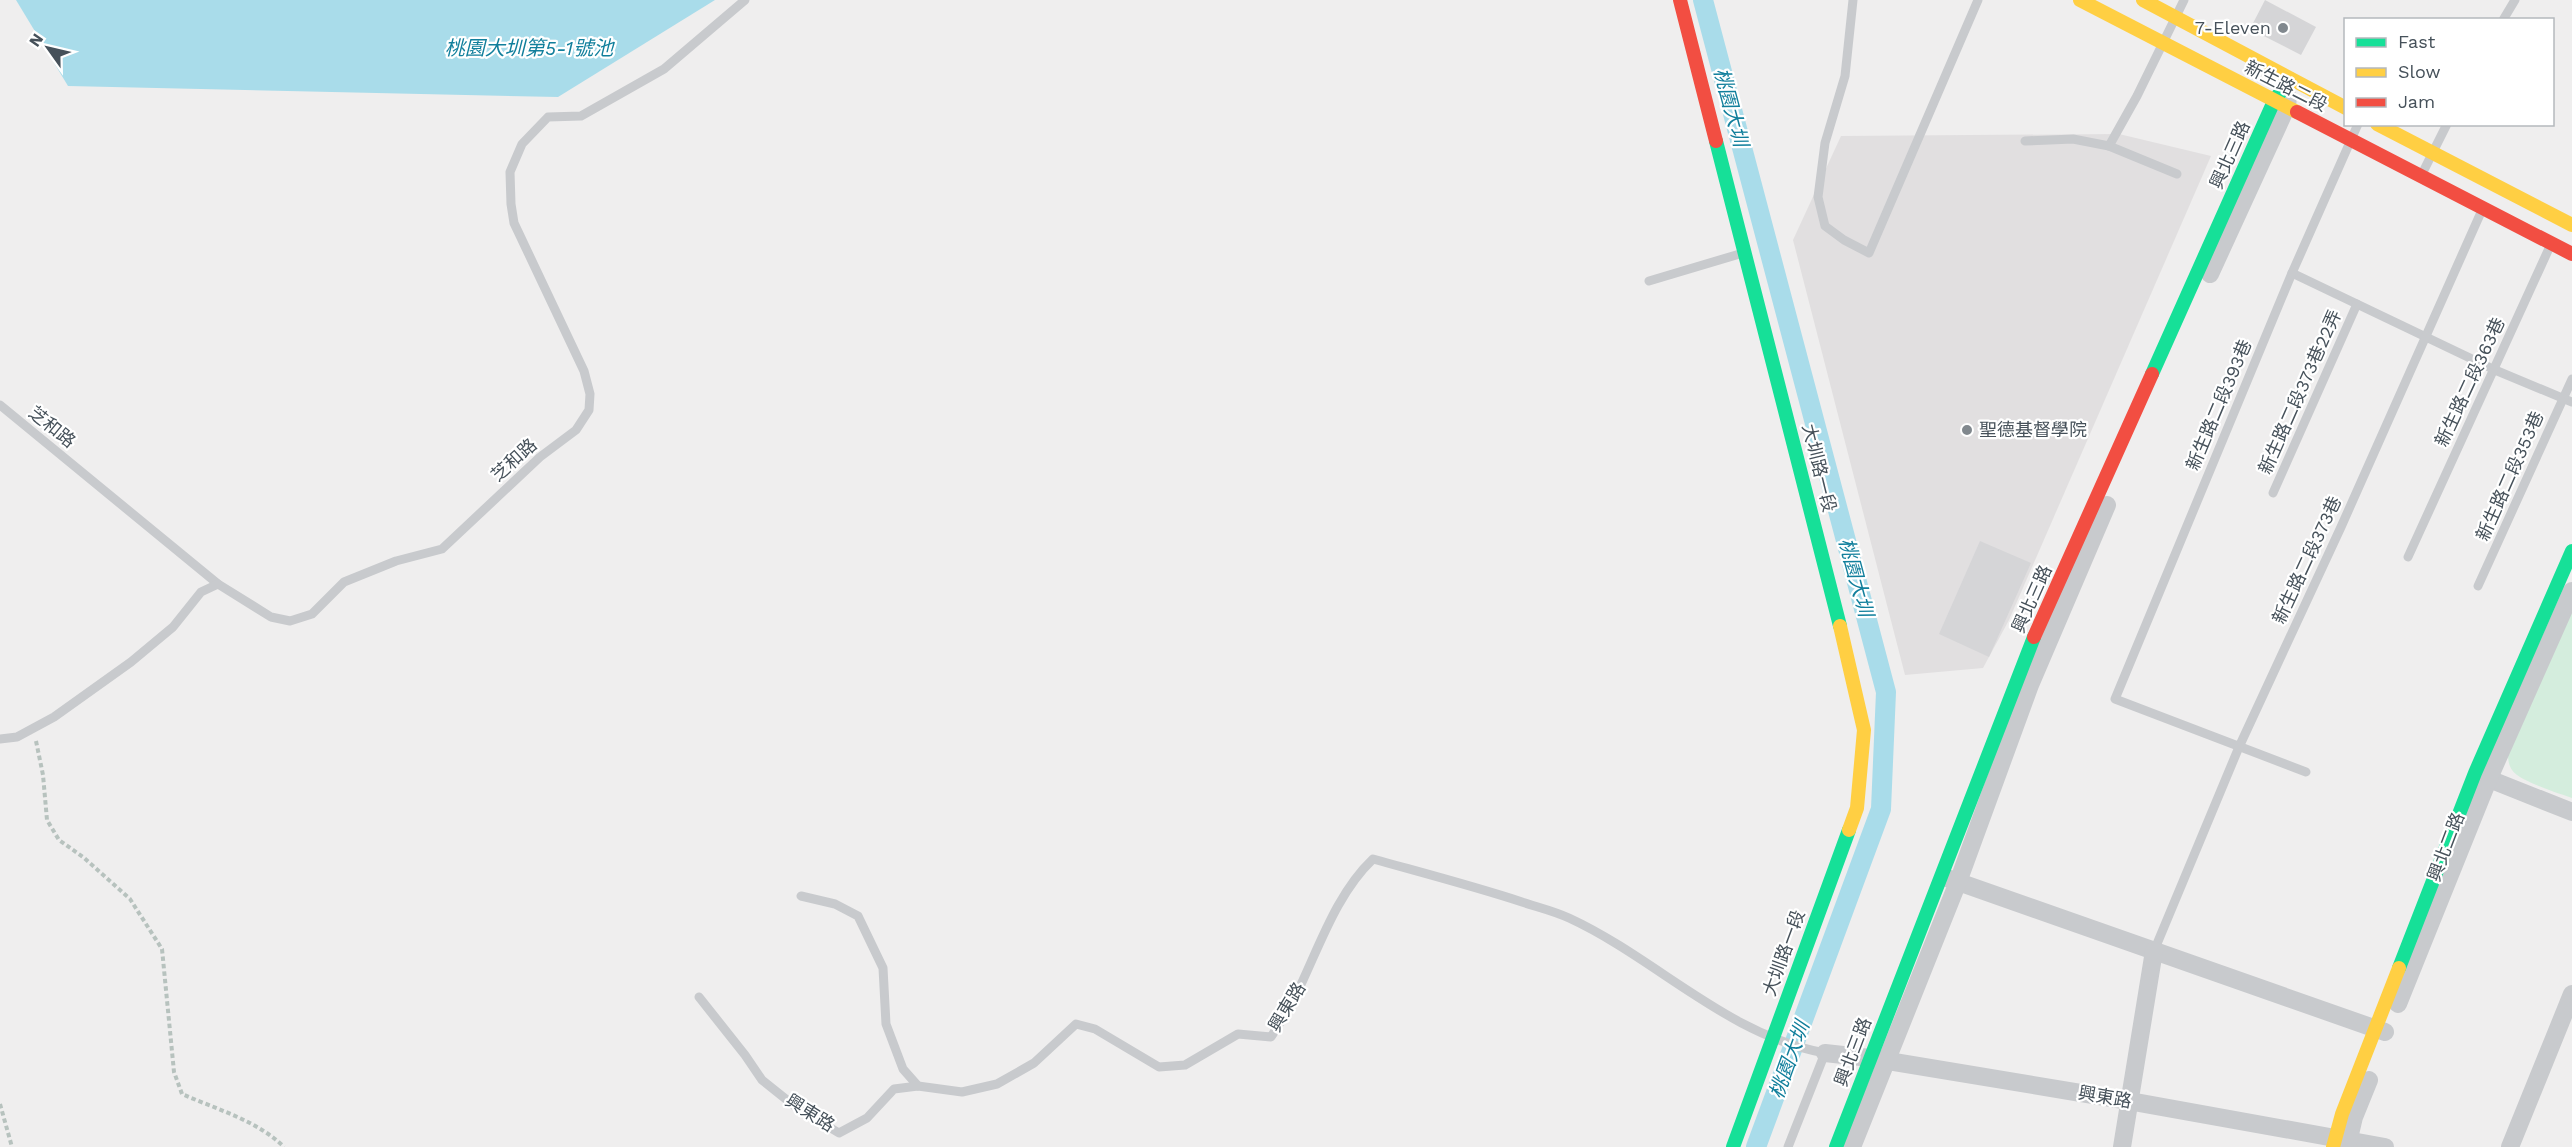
<svg xmlns="http://www.w3.org/2000/svg" width="2572" height="1147" font-family="'Work Sans','Noto Sans TC',sans-serif">
<style>
.education{fill:#e1dfe0}
.green{fill:#d4eddd}
.water{fill:#a9dcea}
.lines{fill:none;stroke-linecap:round;stroke-linejoin:round}
.canal{stroke:#a9dcea;stroke-width:20}
.building{fill:#d5d5d7}
.path{stroke:#b7c2be;stroke-width:4;stroke-dasharray:4.5 3;stroke-linecap:butt}
.lane{stroke:#c8cacd;stroke-width:9}
.street{stroke:#c8cacd;stroke-width:18}
.fast{stroke:#16e098;stroke-width:14}
.slow{stroke:#ffcf43;stroke-width:14}
.jam{stroke:#f24e42;stroke-width:14}
.poi-dot{fill:#81888e;stroke:#fff;stroke-width:2}
.labels{text-anchor:middle;stroke-width:4.5;stroke-linejoin:round;paint-order:stroke}
.poi-label{font-size:18px;fill:#46515a;stroke:#fff;text-anchor:end}
.street-label{font-size:18px;fill:#46515a;stroke:#fff}
.water-label{font-size:20px;font-style:italic;fill:#117f9c;stroke:#fff}
</style>
<rect width="100%" height="100%" fill="#efeeee"/>
<path class="education" d="M2119,134L2211,156L2009,620L1983,668L1905,675L1793,240L1841,136Z"/>
<path class="green" d="M2572,609V798C2558,793 2519,781 2512,770C2508,764 2508,758 2508,751Z"/>
<path class="water" d="M16,0H715L558,97L68,86Z"/>
<g class="lines">
<path class="canal" d="M1703,0L1886,692L1881,809L1756,1147"/>
</g>
<g class="building">
<path d="M2265,0L2316,27L2301,55L2250,29Z"/>
<path d="M1980,541L2031,563L1989,657L1939,634Z"/>
</g>
<g class="lines">
<g class="path">
<path d="M36,741L43,775L47,820L59,840L83,857L130,899L162,949L174,1072L182,1094C216,1109 258,1121 284,1147"/>
<path d="M0,1104L12,1147"/>
</g>
<g class="lane">
<path d="M1853,0L1845,76L1825,143L1818,197L1825,226L1844,240L1869,253L1978,0"/>
<path d="M2503,20L2515,0"/>
<path d="M2025,141L2073,139L2109,146L2137,96L2184,0"/>
<path d="M2109,146L2177,174"/>
<path d="M2421,176L2447,124"/>
<path d="M2292,273L2495,370L2572,402"/>
<path d="M1649,281L1743,253"/>
<path d="M0,405L218,584L271,617L290,621L312,614L344,582L396,561L442,549L540,457L576,430L589,410L590,394L584,371L514,223L511,204L510,172L522,144L548,117L581,116L664,69L745,0"/>
<path d="M2273,493L2357,304"/>
<path d="M2408,557L2551,244"/>
<path d="M2478,586L2572,379"/>
<path d="M0,739L17,737L54,717L131,662L173,627L201,592L218,584"/>
<path d="M2306,772L2115,699L2292,273L2358,124"/>
<path d="M801,896L835,904L858,916L883,968L886,1024L903,1069L918,1086"/>
<path d="M2154,951L2239,747L2341,527L2482,210"/>
<path d="M699,997L745,1055L762,1080L797,1108L839,1133L867,1118L894,1089L918,1086L962,1092L997,1084L1034,1063L1076,1024L1095,1029L1159,1067L1185,1065L1238,1034L1271,1037C1279,1024 1288,1011 1295,997C1318,951 1335,895 1373,859C1423,873 1473,886 1522,902C1537,907 1554,911 1569,918C1656,958 1728,1036 1825,1053L1788,1147"/>
</g>
<g class="street">
<path d="M2210,274L2287,106L2288,97"/>
<path d="M2479,775L2572,812"/>
<path d="M1947,878L2385,1032"/>
<path d="M2398,1004L2489,778L2572,591"/>
<path d="M1825,1053L1870,1058L2129,1101L2385,1147"/>
<path d="M1852,1147L1958,882L2030,685L2107,505"/>
<path d="M2122,1147L2154,951"/>
<path d="M2347,1147L2354,1117L2369,1080"/>
<path d="M2510,1147L2572,994"/>
</g>
<g class="fast">
<path d="M1716,141L1840,626"/>
<path d="M2152,374L2274,101L2290,79"/>
<path d="M2399,968L2475,773L2572,551"/>
<path d="M1733,1147L1849,830"/>
<path d="M1836,1147L2034,637"/>
</g>
<g class="slow">
<path d="M2080,0L2297,112"/>
<path d="M2143,0L2346,108"/>
<path d="M2377,124L2572,225"/>
<path d="M1840,626L1864,730L1857,808L1849,830"/>
<path d="M2333,1147L2342,1114L2399,968"/>
</g>
<g class="jam">
<path d="M1680,0L1716,141"/>
<path d="M2297,112L2572,254"/>
<path d="M2034,637L2152,374"/>
</g>
</g>
<g class="poi-dot">
<circle cx="2283" cy="28" r="6"/>
<circle cx="1967" cy="430" r="6"/>
</g>
<g class="labels">
<g class="poi-label">
<text x="2271" y="34">7-Eleven</text>
<text x="1979" y="436" text-anchor="start">聖德基督學院</text>
</g>
<g class="street-label">
<text transform="translate(2286 86) rotate(27)" y="6">新生路二段</text>
<text transform="translate(2230 155) rotate(-66)" y="6">興北三路</text>
<text transform="translate(2470 382) rotate(-65)" y="6">新生路二段363巷</text>
<text transform="translate(2300 392) rotate(-66)" y="6">新生路二段373巷22弄</text>
<text transform="translate(2219 405) rotate(-67)" y="6">新生路二段393巷</text>
<text transform="translate(52 427) rotate(39)" y="6">芝和路</text>
<text transform="translate(514 460) rotate(-42)" y="6">芝和路</text>
<text transform="translate(1819 468) rotate(76)" y="6">大圳路一段</text>
<text transform="translate(2510 476) rotate(-66)" y="6">新生路二段353巷</text>
<text transform="translate(2307 560) rotate(-65)" y="6">新生路二段373巷</text>
<text transform="translate(2032 599) rotate(-66)" y="6">興北三路</text>
<text transform="translate(2446 847) rotate(-69)" y="6">興北二路</text>
<text transform="translate(1784 953) rotate(-70)" y="6">大圳路一段</text>
<text transform="translate(1287 1007) rotate(-59)" y="6">興東路</text>
<text transform="translate(1853 1052) rotate(-69)" y="6">興北三路</text>
<text transform="translate(2105 1097) rotate(10)" y="6">興東路</text>
<text transform="translate(810 1113) rotate(32)" y="6">興東路</text>
</g>
<g class="water-label">
<text x="529" y="55">桃園大圳第5-1號池</text>
<text transform="translate(1731 107) rotate(75)" y="7">桃園大圳</text>
<text transform="translate(1856 577) rotate(75)" y="7">桃園大圳</text>
<text transform="translate(1789 1060) rotate(-70)" y="7">桃園大圳</text>
</g>
</g>
<rect x="2344" y="18" width="210" height="108" fill="#ffffff" stroke="#b5b9bd" stroke-width="1.5"/>
<rect x="2356" y="38" width="30" height="9" fill="#16e098" stroke="#b5b9bd" stroke-width="1.5"/>
<text x="2398" y="48" font-size="18" fill="#46515a">Fast</text>
<rect x="2356" y="68" width="30" height="9" fill="#ffcf43" stroke="#b5b9bd" stroke-width="1.5"/>
<text x="2398" y="78" font-size="18" fill="#46515a">Slow</text>
<rect x="2356" y="98" width="30" height="9" fill="#f24e42" stroke="#b5b9bd" stroke-width="1.5"/>
<text x="2398" y="108" font-size="18" fill="#46515a">Jam</text>
<g transform="translate(48 48) rotate(304)" stroke="#ffffff" stroke-width="4.5" paint-order="stroke">
<path d="M0-4.5L10 22L0 15L-10 22Z" fill="#46515a"/>
<text y="-9" font-size="16" font-weight="bold" text-anchor="middle" fill="#46515a">N</text>
</g>
</svg>
